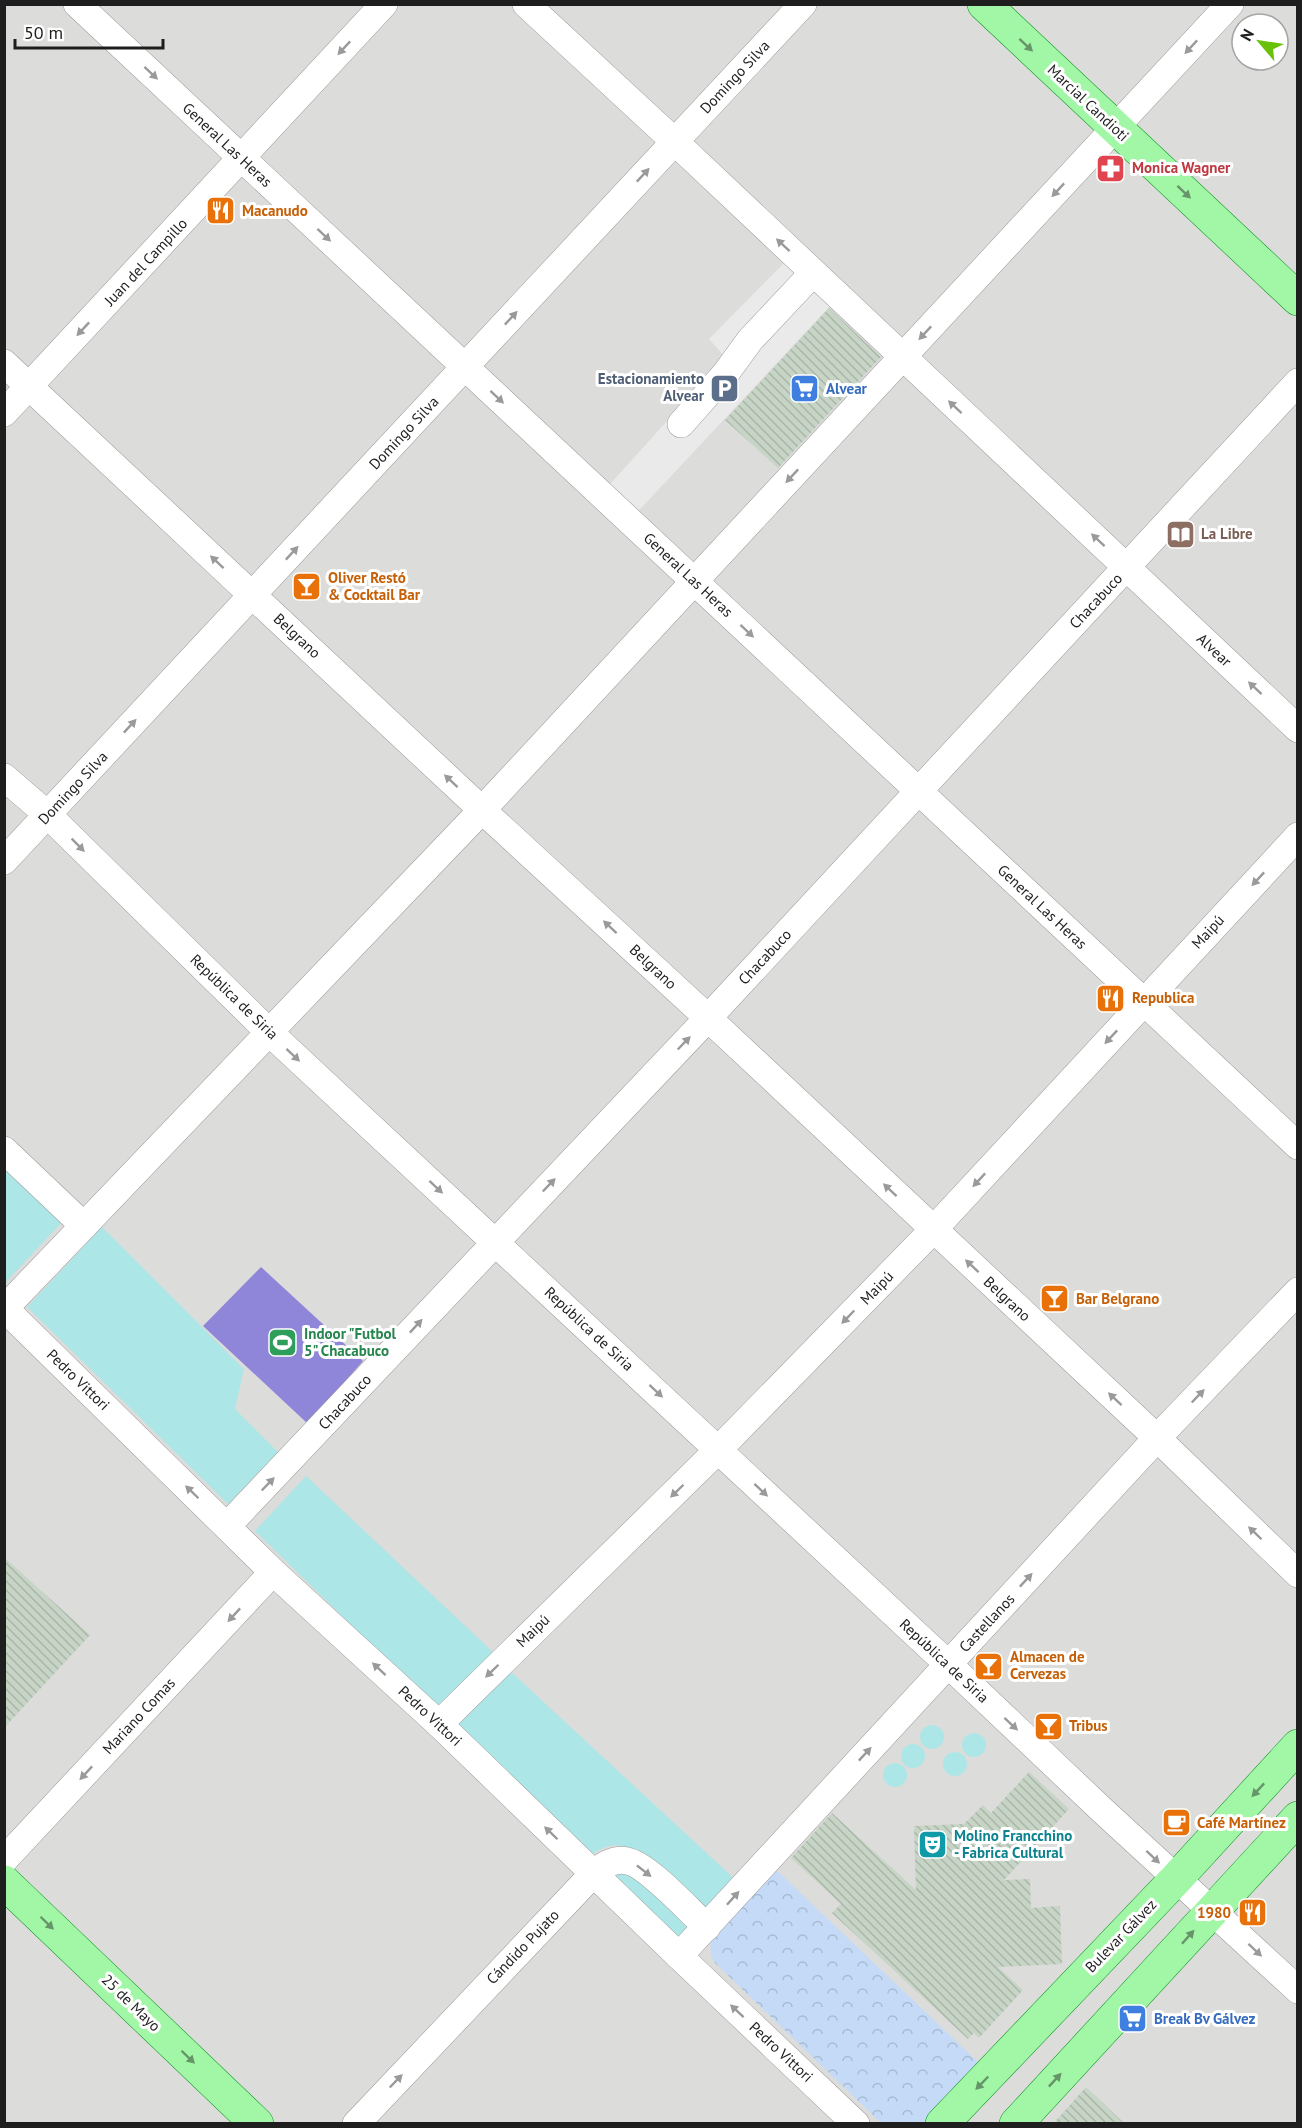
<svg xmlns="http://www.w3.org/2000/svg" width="1302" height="2128" font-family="'PT Sans',sans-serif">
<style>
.residential{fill:#dcdcdb;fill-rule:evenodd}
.grass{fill:#ade6e6}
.park{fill:url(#park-crowns)}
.pitch{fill:#8f86da}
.parking{fill:#eaeaea}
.building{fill:url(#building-back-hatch)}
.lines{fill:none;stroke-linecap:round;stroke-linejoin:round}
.minor-casing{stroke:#9b9b9b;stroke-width:28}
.major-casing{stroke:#07911d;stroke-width:34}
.minor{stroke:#fff;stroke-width:27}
.major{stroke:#a1f7a6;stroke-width:33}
.oneway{fill:#669569}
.oneway2{fill:#9a9a9a}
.labels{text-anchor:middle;stroke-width:6;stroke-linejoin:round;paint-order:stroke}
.street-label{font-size:15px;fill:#1e1e1e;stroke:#fff}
.health-label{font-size:15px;font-weight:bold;fill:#be3a42;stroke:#fff;text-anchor:start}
.food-label{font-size:15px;font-weight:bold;fill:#c56008;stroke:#fff;text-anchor:start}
.service-label{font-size:15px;font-weight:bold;fill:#4e5e75;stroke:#fff;text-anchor:end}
.shop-label{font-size:15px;font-weight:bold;fill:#366cbe;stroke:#fff;text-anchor:start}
.education-label{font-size:15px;font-weight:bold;fill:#785e54;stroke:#fff;text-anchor:start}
.leisure-label{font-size:15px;font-weight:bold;fill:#27864d;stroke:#fff;text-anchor:start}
.culture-label{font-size:15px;font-weight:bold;fill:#0d838f;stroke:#fff;text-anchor:start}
</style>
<defs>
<pattern id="park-crowns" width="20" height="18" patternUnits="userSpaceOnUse" patternTransform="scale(1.5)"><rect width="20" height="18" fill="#c4daf7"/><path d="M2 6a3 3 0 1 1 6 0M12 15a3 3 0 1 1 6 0" fill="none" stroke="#a8bbd3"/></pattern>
<pattern id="building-back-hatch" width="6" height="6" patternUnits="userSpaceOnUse" patternTransform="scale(1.5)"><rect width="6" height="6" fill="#c6d5c5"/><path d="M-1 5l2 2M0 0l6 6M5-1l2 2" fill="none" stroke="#aab6a9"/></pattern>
</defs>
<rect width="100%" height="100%" fill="#e5efe6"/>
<path class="residential" d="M5,5H1297V2123H5ZM1242,24H1278V60H1242Z"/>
<g class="grass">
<path d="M4,1134L80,1203L5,1283H4Z"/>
<path d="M102,1227L244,1369L235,1409L278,1452L228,1504L27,1307Z"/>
<path d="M306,1476L494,1653L439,1711L255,1531Z"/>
<path d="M509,1670L739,1883L707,1917C688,1900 648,1856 626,1847C612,1842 599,1849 588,1857L454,1727Z"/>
<circle cx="932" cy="1737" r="12"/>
<circle cx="974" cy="1745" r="12"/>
<circle cx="913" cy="1756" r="12"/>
<circle cx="955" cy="1764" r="12"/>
<circle cx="895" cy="1775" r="12"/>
<path d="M623,1872L633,1873L698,1927L680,1946L614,1875Z"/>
</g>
<path class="park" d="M772,1866L980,2064L925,2123H881L715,1963L711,1956L710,1938Z"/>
<path class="pitch" d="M261,1267L363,1361L308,1424L203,1326Z"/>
<path class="parking" d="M786,261L831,305L629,521L601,494L725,357L709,339Z"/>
<g class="building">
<path d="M829,308L881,357L778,468L725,420Z"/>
<path d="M4,1557L90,1635L4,1728Z"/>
<path d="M1029,1772L1069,1809L1004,1880L1030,1879L1031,1908L1060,1906L1062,1964L998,1967L1023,1990L979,2038L974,2033L968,2039L832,1913L841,1904L791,1858L832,1813L916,1890L914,1826L964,1824L983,1805L991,1813Z"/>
<path d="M1086,2087L1125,2124H1053Z"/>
</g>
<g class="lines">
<defs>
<g id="minor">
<path d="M77,4L1298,1146"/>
<path d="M526,4L674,141L1298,729"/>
<path d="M4,363L482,810L708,1018L1157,1438L1298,1574"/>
<path d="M4,413L384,4"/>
<path d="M681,424L726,373L750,340L813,273"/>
<path d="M4,777L48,815L270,1033L948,1664L1102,1810L1298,1990"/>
<path d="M4,861L803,4"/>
<path d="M4,1150L84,1226"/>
<path d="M4,1308L273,1572L439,1724L679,1956L856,2124"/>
<path d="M5,1308L482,810L1230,4"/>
<path d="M227,1526L708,1018L1298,382"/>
<path d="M439,1724L718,1450L933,1230L1298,836"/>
<path d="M4,1860L273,1572"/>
<path d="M679,1956L1157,1438L1298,1291"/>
<path d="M356,2124L593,1874C602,1866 614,1858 627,1861C647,1864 690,1912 707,1927"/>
</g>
<g id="major">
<path d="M984,4L1298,299"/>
<path d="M4,1882L257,2124"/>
<path d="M942,2124L1176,1879L1298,1746"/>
<path d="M1016,2124L1298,1818"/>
</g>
</defs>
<use href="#minor" class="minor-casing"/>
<use href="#major" class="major-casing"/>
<use href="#minor" class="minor"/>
<use href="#major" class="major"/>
</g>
<defs><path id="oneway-solid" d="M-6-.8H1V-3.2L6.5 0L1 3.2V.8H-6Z" transform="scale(1.5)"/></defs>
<g class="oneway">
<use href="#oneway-solid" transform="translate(1026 45) rotate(43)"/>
<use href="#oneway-solid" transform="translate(1184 192) rotate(43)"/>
<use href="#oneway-solid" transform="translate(1258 1790) rotate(133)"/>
<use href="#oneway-solid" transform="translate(47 1923) rotate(44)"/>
<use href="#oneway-solid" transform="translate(1188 1937) rotate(-48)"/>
<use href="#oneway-solid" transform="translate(188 2057) rotate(44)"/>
<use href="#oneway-solid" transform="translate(1055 2080) rotate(-47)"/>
<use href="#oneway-solid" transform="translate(982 2083) rotate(134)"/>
</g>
<g class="oneway2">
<use href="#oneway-solid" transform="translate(1191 47) rotate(133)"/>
<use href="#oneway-solid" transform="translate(344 48) rotate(133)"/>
<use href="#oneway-solid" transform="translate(151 73) rotate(43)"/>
<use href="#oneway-solid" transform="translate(643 175) rotate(-47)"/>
<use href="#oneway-solid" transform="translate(1058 190) rotate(133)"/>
<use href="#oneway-solid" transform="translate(324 235) rotate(43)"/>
<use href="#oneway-solid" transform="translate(783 245) rotate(-137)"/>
<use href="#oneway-solid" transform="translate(511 318) rotate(-47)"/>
<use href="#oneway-solid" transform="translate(83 329) rotate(133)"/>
<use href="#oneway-solid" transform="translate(925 333) rotate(133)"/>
<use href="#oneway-solid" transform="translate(497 397) rotate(43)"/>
<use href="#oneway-solid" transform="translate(955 407) rotate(-137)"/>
<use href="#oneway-solid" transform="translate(792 476) rotate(133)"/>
<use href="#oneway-solid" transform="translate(1098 540) rotate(-137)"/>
<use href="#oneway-solid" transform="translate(292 553) rotate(-47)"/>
<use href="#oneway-solid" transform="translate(217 562) rotate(-137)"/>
<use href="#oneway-solid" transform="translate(747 631) rotate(43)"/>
<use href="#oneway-solid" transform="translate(1255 688) rotate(-137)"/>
<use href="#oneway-solid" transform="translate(130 726) rotate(-47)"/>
<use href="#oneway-solid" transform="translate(451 781) rotate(-137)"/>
<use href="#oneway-solid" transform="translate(78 845) rotate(45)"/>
<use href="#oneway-solid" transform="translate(1258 879) rotate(133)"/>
<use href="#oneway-solid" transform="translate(610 927) rotate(-137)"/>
<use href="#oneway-solid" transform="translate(1111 1037) rotate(133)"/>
<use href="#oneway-solid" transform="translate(684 1043) rotate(-46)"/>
<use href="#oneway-solid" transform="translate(293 1055) rotate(43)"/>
<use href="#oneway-solid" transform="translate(979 1180) rotate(133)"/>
<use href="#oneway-solid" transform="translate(549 1185) rotate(-46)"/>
<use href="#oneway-solid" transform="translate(436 1187) rotate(43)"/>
<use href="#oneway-solid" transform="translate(890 1190) rotate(-137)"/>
<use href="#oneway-solid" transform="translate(972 1266) rotate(-137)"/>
<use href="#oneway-solid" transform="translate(848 1317) rotate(134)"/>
<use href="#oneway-solid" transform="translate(416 1326) rotate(-47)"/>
<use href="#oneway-solid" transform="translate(656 1391) rotate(43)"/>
<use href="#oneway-solid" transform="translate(1198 1396) rotate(-46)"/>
<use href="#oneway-solid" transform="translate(1115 1399) rotate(-137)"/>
<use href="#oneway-solid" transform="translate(268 1484) rotate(-46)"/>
<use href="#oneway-solid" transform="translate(761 1490) rotate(43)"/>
<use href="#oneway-solid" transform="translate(677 1491) rotate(136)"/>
<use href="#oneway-solid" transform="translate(192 1492) rotate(-136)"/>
<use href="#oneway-solid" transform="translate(1255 1533) rotate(-136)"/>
<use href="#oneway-solid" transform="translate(1026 1580) rotate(-47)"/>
<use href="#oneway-solid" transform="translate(234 1615) rotate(133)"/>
<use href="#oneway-solid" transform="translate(379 1669) rotate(-137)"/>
<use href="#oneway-solid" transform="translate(492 1671) rotate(136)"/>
<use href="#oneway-solid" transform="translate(1011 1724) rotate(43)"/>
<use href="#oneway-solid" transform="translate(865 1754) rotate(-47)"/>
<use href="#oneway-solid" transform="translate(86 1773) rotate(133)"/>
<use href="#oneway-solid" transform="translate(551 1833) rotate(-136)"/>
<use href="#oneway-solid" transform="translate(1153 1857) rotate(43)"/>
<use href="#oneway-solid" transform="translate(644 1871) rotate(38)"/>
<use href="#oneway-solid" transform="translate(733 1898) rotate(-48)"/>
<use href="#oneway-solid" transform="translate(1255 1950) rotate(43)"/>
<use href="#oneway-solid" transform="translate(737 2011) rotate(-137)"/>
<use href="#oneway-solid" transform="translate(396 2081) rotate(-46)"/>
</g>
<defs>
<symbol id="pharmacy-square" viewBox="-11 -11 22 22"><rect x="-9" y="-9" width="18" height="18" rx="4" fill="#e0444e" stroke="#fff"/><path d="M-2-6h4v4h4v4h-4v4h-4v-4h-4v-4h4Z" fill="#fff"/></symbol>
<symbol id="restaurant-square" viewBox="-11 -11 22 22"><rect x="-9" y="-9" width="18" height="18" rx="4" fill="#e8710a" stroke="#fff"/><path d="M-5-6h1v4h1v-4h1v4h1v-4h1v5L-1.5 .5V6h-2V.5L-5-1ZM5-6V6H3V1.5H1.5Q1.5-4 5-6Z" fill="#fff"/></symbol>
<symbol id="parking-square" viewBox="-11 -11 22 22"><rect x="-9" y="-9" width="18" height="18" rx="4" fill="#5c6f8a" stroke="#fff"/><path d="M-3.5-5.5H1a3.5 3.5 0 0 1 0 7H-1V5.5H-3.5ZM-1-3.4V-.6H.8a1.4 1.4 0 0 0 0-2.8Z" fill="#fff"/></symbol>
<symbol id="supermarket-square" viewBox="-11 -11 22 22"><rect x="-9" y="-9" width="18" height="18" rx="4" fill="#3f7fe0" stroke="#fff"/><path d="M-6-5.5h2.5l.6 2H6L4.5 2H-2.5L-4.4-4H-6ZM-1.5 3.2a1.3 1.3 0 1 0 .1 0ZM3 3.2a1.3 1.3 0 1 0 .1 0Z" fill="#fff"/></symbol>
<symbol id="library-square" viewBox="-11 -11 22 22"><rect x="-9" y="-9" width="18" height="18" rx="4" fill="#8d6e63" stroke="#fff"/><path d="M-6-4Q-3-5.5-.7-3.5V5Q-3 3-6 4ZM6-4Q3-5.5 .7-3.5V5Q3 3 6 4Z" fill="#fff"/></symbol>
<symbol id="bar-square" viewBox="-11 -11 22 22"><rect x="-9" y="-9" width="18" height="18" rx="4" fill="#e8710a" stroke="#fff"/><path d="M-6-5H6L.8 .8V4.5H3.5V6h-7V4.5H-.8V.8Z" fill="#fff"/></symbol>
<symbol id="stadium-square" viewBox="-11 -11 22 22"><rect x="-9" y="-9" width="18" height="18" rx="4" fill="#2e9e5b" stroke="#fff"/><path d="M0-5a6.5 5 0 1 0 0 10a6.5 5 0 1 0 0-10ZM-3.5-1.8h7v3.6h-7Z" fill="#fff"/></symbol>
<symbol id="cafe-square" viewBox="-11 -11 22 22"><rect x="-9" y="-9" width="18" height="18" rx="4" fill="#e8710a" stroke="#fff"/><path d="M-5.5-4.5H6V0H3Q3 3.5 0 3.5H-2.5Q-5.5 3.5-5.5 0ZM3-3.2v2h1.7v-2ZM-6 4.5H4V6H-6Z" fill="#fff"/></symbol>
<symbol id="theatre-square" viewBox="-11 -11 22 22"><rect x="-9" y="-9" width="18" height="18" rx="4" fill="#0f9aa8" stroke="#fff"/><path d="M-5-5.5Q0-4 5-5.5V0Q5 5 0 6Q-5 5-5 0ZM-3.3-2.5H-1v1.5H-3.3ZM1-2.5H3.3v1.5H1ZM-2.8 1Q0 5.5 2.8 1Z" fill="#fff"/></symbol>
</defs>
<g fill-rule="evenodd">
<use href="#pharmacy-square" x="1094" y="152" width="33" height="33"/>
<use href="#restaurant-square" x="204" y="194" width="33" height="33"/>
<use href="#parking-square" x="708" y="372" width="33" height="33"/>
<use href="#supermarket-square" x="788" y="372" width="33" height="33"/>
<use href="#library-square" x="1164" y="518" width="33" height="33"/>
<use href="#bar-square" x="290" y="570" width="33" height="33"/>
<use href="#restaurant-square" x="1094" y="982" width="33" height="33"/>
<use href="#bar-square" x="1038" y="1282" width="33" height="33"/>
<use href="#stadium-square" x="266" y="1326" width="33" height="33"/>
<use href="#bar-square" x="972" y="1650" width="33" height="33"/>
<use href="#bar-square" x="1032" y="1710" width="33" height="33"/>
<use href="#cafe-square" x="1160" y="1806" width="33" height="33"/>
<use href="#theatre-square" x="916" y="1828" width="33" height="33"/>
<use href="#restaurant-square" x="1236" y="1896" width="33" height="33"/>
<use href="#supermarket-square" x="1116" y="2002" width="33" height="33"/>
</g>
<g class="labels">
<g class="street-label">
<text transform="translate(735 77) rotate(-47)" y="5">Domingo Silva</text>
<text transform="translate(1088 103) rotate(43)" y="5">Marcial Candioti</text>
<text transform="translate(227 145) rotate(43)" y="5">General Las Heras</text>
<text transform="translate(146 262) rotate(-47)" y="5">Juan del Campillo</text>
<text transform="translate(404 433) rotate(-47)" y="5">Domingo Silva</text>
<text transform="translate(688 575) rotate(43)" y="5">General Las Heras</text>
<text transform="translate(1096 601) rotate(-47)" y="5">Chacabuco</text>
<text transform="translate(297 636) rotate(43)" y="5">Belgrano</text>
<text transform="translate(1214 650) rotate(43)" y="5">Alvear</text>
<text transform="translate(73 788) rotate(-47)" y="5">Domingo Silva</text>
<text transform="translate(1042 907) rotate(43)" y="5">General Las Heras</text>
<text transform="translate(1208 932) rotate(-47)" y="5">Maipú</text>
<text transform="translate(765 957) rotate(-47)" y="5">Chacabuco</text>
<text transform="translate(653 967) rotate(43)" y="5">Belgrano</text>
<text transform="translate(234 997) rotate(44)" y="5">República de Siria</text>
<text transform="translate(877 1288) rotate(-46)" y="5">Maipú</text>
<text transform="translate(1007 1299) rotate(43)" y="5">Belgrano</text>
<text transform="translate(589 1329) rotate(43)" y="5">República de Siria</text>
<text transform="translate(78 1380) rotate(44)" y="5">Pedro Vittori</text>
<text transform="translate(345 1402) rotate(-47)" y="5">Chacabuco</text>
<text transform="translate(987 1623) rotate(-47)" y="5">Castellanos</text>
<text transform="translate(533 1631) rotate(-44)" y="5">Maipú</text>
<text transform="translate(944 1661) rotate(43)" y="5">República de Siria</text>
<text transform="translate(139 1716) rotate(-47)" y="5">Mariano Comas</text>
<text transform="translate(430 1716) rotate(43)" y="5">Pedro Vittori</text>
<text transform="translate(1121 1936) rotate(-46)" y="5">Bulevar Gálvez</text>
<text transform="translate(523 1947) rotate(-46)" y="5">Cándido Pujato</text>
<text transform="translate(131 2003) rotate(44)" y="5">25 de Mayo</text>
<text transform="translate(781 2052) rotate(43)" y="5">Pedro Vittori</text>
</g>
<g class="health-label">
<text x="1132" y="173">Monica Wagner</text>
</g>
<g class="food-label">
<text x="242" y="216">Macanudo</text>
<text x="328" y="583">Oliver Restó<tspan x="328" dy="17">&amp; Cocktail Bar</tspan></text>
<text x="1132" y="1003">Republica</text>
<text x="1076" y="1304">Bar Belgrano</text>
<text x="1010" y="1662">Almacen de<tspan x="1010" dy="17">Cervezas</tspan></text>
<text x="1069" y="1731">Tribus</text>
<text x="1197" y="1828">Café Martínez</text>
<text x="1231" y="1918" text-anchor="end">1980</text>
</g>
<g class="service-label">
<text x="704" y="384">Estacionamiento<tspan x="704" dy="17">Alvear</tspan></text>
</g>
<g class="shop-label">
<text x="826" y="394">Alvear</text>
<text x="1154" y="2024">Break Bv Gálvez</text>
</g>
<g class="education-label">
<text x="1201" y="539">La Libre</text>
</g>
<g class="leisure-label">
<text x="304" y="1339">Indoor "Futbol<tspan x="304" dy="17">5" Chacabuco</tspan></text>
</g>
<g class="culture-label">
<text x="954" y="1841">Molino Francchino<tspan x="954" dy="17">- Fabrica Cultural</tspan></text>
</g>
</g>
<rect width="1302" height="2128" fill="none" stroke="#1e1e1e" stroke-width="12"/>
<g transform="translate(1260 42) rotate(299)"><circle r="28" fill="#ffffff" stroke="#a5a5a5" stroke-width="1.5"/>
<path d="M0-4.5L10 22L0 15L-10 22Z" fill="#68c20a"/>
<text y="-9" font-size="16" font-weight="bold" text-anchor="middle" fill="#1e1e1e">N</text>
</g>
<path d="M15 39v9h148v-9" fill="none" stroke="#1e1e1e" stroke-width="3"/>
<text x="24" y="39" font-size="18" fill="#1e1e1e" stroke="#ffffff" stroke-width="4.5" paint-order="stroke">50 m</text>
</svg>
